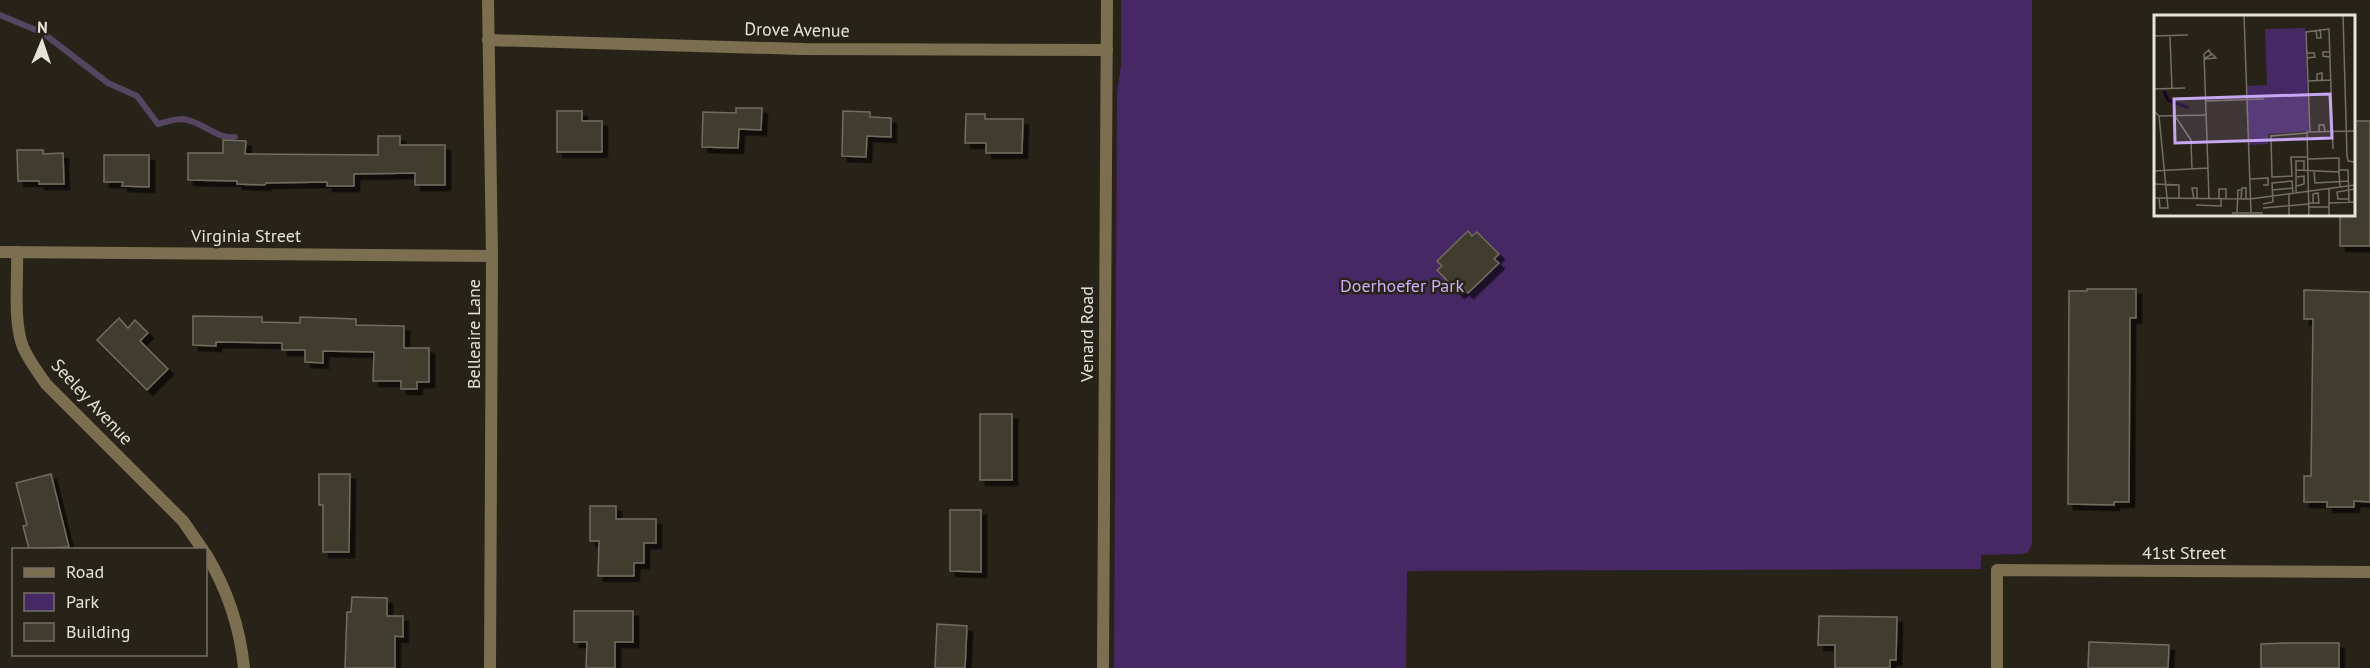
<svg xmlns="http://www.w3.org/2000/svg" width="2370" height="668" font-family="'PT Sans',sans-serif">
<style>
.green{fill:#452864}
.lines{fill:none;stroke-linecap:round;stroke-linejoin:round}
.stream{stroke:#564560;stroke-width:6}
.building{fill:#413c2f;stroke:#726c5f;stroke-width:1.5;filter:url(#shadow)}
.minor{stroke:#7c6f50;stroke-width:12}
.labels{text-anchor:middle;stroke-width:5;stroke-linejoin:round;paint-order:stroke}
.street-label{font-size:18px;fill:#e6e3db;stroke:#282318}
.park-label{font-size:18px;fill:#ceaef9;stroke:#282318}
.inset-river{fill:none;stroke:#18012c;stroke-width:3}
.inset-road{fill:none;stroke:#747066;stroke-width:1.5}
.view{fill:#c6a6f0;fill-opacity:0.15;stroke:#c6a6f0;stroke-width:3}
.inset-edge{fill:none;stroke:#e6e3db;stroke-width:3}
</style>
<defs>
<filter id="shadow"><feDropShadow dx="5.5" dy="5.5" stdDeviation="0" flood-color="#0009"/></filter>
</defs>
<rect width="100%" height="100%" fill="#282318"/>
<path class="green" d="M1121,0H2032V544L2028,552L2022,554L1981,555V569L1407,571L1406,668H1114L1117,93L1121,65Z"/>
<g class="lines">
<path class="stream" d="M0,15L43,33L108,83L137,96L158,124C166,122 174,119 182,119C201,120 217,140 235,137"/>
</g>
<g class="building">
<path d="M736,108H762L761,130L739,129L738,148L702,147L703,112L736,113Z"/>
<path d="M557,111H582V121H602V152H557Z"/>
<path d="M843,111L870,112V117L891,118V137L867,136L866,157L842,156Z"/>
<path d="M966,114H985V119H1023L1022,153H986V143H965Z"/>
<path d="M2354,121H2370V246H2340V214H2354Z"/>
<path d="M378,136H400V145H445V185H415V173L354,174V186H327V182L266,183L265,185L237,184V181L188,180V153H223V140L246,141L245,154L378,155Z"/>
<path d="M17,150H43V154L63,153L64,184H39V181H18Z"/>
<path d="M104,155H149V187L122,186L123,182H104Z"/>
<path d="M1468,231L1472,236L1477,232L1499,254L1494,259L1499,263L1468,293L1464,289L1459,293L1437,270L1442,266L1437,261Z"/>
<path d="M2087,289H2136V318H2130L2129,502H2114V505L2068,504L2069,291H2087Z"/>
<path d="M2304,290L2370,292V502L2354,501V507H2327V502H2304V476H2311L2313,319H2304Z"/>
<path d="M193,316L262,317V322L300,323V317L356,319V325L404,326V348H429V382H417V389H401V381H373L374,352L323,351V363L305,362V350H282V343L216,342V346L193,345Z"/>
<path d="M119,318L128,328L135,320L148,333L140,341L168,369L147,390L97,340Z"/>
<rect x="980" y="414" width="32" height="66"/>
<path d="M51,474L69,547L29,549L23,526L27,525L16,483Z"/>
<path d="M319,474H350L349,552H323V505H319Z"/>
<path d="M590,506H616V519H656V543H644V563H634V576H598L599,541H590Z"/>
<path d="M950,510H981V572L950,571Z"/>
<path d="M352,597L387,598V616H403V637L395,636V668H345L347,612H351Z"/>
<path d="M574,611H633V642H615V668H586L587,642H574Z"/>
<path d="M1819,616L1897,617L1896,660H1890V668H1835V645H1818Z"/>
<path d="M937,624L967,626L965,668H935Z"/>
<path d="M2089,642L2169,645L2168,668H2088Z"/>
<path d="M2286,643H2339V668H2261V644Z"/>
</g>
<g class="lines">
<g class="minor">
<path d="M488,0L492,256L490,668"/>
<path d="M488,40L803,49L1107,50"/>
<path d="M0,252L492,256"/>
<path d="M17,252C18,280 13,322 23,347C29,361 38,372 46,384L183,521L203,550"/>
<path d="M206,554C227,589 240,627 244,668"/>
<path d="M1103,668L1107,0"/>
<path d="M1997,668V570L2370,572"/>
</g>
</g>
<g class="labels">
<g class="street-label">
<text transform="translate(797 30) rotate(1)" y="6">Drove Avenue</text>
<text x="246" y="242">Virginia Street</text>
<text transform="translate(474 334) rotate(-90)" y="6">Belleaire Lane</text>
<text transform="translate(1087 334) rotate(-90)" y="6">Venard Road</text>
<text transform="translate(92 402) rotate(47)" y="6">Seeley Avenue</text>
<text x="2184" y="559">41st Street</text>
</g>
<g class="park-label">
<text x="1402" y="292">Doerhoefer Park</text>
</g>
</g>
<g transform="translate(2154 15)">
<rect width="201" height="201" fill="#282318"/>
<path d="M151,13L155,116L114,119V129L95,130L93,71L113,70L111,14Z" fill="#452864"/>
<path class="inset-river" d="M10,76L14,85L35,93"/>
<path class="inset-road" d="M90,0L97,198M189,0L193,141L194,146L201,147M162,15L163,23H167L166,14M0,21L34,20M16,21L18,74M176,37H169V41L176,42M153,38H160L161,42L153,43M51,43L57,40L55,35L50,39L55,184M51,44L62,43L57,38M154,66L177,65M163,66V59L168,58V66M0,74L31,73M52,86L110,84M0,96L5,101L14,193H6L5,183M5,101L53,100M21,101L37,125L38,154M156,117L152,17L175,14L179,134M165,117V110H170L171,117M153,118L117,121L118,162L138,161L137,142H153M154,144L185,143V157M142,155L185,157L186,172M185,155H194L195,187M0,156L54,153M160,156L161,168L195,166M143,162L150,161V169L143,171M95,164L114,163V170H109M0,169L25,170V183M175,173V201M118,175L139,173M142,178V146H150V155M135,179V201M0,183L96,184L201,170M40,184L38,173H43V184M65,184V174H72V184M87,184L88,173H92V184M195,184H184L183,177L201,174M155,188H165L164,178L159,179V188M175,188L201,187M109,189L119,187L118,168L138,166L139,178M42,190L67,191V184M155,192H175M109,193L155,189M78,198H109M83,198L84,175H87M155,201L153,117L201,116"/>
<path class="view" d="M176,79L178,123L21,128L20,84Z"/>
<rect width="201" height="201" class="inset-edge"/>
</g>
<rect x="12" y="548" width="195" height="108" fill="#282318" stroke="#747066" stroke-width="1.5"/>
<rect x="24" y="568" width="30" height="9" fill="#7c6f50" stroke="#747066" stroke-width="1.5"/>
<text x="66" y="578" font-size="18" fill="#e6e3db">Road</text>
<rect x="24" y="593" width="30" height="18" fill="#452864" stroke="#747066" stroke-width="1.5"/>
<text x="66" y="608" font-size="18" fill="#e6e3db">Park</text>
<rect x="24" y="623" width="30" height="18" fill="#413c2f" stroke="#747066" stroke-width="1.5"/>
<text x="66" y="638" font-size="18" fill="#e6e3db">Building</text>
<g transform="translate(42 42) rotate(2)" stroke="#282318" stroke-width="4.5" paint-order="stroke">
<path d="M0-4.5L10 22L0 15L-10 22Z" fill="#e6e3db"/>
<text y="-9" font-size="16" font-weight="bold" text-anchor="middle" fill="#e6e3db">N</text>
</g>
</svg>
